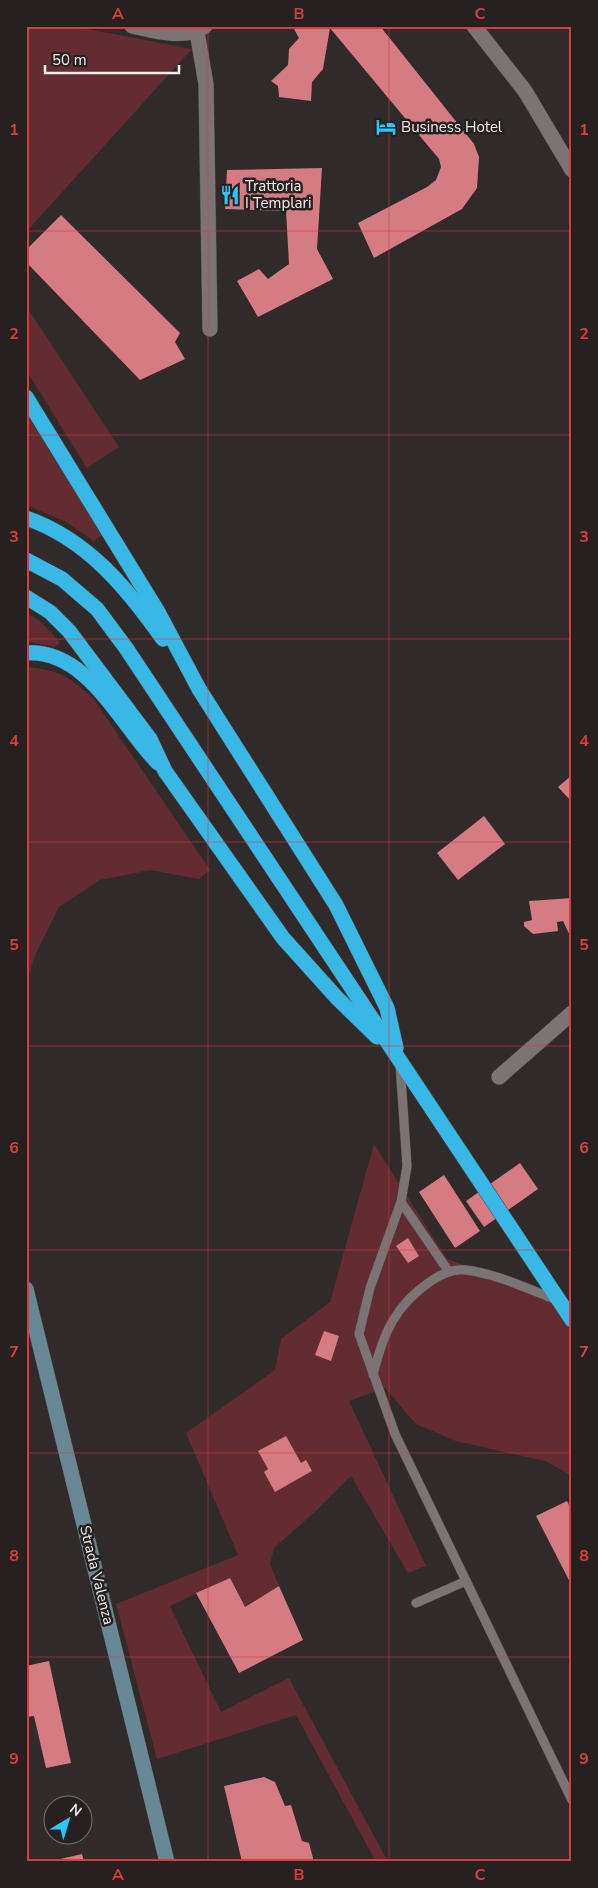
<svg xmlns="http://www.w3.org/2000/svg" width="598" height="1888" font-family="'Nunito Sans',sans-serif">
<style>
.green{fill:#632b32}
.building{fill:#d47b83}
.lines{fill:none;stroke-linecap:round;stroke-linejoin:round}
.lane-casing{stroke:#4d4748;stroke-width:10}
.street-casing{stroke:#4d4748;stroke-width:16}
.secondary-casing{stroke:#4d4748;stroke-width:16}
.highway-casing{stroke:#4d4748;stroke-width:16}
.lane{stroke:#7c7374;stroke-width:9}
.street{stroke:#7c7374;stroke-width:15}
.secondary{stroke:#688896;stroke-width:15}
.highway{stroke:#39b8e5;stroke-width:15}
.grid{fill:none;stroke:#d93c3c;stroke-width:1;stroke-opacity:0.55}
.labels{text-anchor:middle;stroke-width:5;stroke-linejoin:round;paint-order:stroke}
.poi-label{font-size:15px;fill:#f3eeee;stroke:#272020;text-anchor:start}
.street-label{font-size:15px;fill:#f3eeee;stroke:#272020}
.neatline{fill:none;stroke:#d93c3c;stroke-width:2}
.grid-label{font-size:16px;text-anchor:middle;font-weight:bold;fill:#d93c3c}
</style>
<rect width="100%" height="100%" fill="#312a2a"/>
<g class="green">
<path d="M26,26H72L192,49L26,232Z"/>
<path d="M26,306L119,447L87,468L26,370Z"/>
<path d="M26,411L102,535L94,541L66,522L26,505Z"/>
<path d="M26,612L40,621L60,642L55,647L26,641Z"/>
<path d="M28,667C61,671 68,676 93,698L210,870L199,879L150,870L100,880L59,907L37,951L26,983Z"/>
<path d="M374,1144L447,1259L572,1303V1479L567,1473L545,1461L456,1441L416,1424L385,1388L349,1401L426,1566L408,1573L351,1476L316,1511L274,1548L270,1564L279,1586L245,1607L229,1578L170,1606L221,1712L289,1678L388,1862H376L296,1715L157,1759L116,1604L238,1555L186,1433L275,1370L281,1339L330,1302Z"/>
</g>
<g class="building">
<path d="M297,26H380L474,144L479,157L477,188L462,209L374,258L358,223L427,187L436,180L441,167L439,159L330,28L323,69L312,82L311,101L279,97L278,86L271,81L288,65L289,49L299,38L294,29Z"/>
<path d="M322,168L317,249L333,279L258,317L237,281L259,269L268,279L289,264L286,211L225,209L227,170Z"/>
<path d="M61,215L180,333L175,342L185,359L140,380L26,262V250Z"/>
<path d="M572,775V802L558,787Z"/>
<path d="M484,816L505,844L458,880L437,853Z"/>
<path d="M572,898V940L563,921L557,922L558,931L533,934L524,926V922L532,920L529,901Z"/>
<path d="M520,1163L538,1189L484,1227L466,1201Z"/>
<path d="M444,1175L480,1231L455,1248L419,1192Z"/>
<path d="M408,1238L419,1256L408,1263L396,1246Z"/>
<path d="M324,1331L339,1336L331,1361L315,1355Z"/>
<path d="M286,1436L301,1463L306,1460L312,1471L275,1492L264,1472L268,1469L258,1451Z"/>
<path d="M567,1501L572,1511V1586L536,1516Z"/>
<path d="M230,1578L245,1607L279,1586L303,1640L239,1673L196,1593Z"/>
<path d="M49,1661L71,1763L46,1768L34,1716L26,1717V1666Z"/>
<path d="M264,1777L275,1782L285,1806L291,1805L302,1841L309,1843L314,1862H242L224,1786Z"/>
<path d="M82,1854L84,1862H52V1861Z"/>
</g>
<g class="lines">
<defs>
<g id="lane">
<path d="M400,1064L407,1166L401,1202L370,1288L359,1334L395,1434L572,1800"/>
<path d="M401,1202L449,1272"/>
<path d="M373,1375C383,1334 395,1305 431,1281C441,1274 453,1268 466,1270C497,1274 528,1289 557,1300"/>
<path d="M416,1603L466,1581"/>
</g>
<g id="street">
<path d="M132,26C155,31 185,40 205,26"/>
<path d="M474,26L525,91L572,170"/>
<path d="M197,32L206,84L210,329"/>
<path d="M499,1077L572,1013"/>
</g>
<path id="secondary" d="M26,1289L167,1862"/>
<g id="highway">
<path d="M26,397L158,612L199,689L336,905L387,1008L396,1048"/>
<path d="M26,518C87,539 127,588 163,639"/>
<path d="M26,560L62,579L97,609L126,648L572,1320"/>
<path d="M26,597L50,612L69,631L150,739L165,771L283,938L337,998L377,1037"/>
<path d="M26,653C88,649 121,726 158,763"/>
</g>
</defs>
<use href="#lane" class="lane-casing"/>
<use href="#street" class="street-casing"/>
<use href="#secondary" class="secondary-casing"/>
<use href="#highway" class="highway-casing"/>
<use href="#lane" class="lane"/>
<use href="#street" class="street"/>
<use href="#secondary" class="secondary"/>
<use href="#highway" class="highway"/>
</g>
<path class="grid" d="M208,26V1862M389,26V1862M26,231H572M26,435H572M26,639H572M26,842H572M26,1046H572M26,1250H572M26,1453H572M26,1657H572"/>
<defs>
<symbol id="hotel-bare" viewBox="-9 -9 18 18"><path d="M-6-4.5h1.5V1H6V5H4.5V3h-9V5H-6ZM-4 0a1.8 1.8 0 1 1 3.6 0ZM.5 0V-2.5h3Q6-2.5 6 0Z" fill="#24c9fe" stroke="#272020" stroke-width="2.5" paint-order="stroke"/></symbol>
<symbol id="restaurant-bare" viewBox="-9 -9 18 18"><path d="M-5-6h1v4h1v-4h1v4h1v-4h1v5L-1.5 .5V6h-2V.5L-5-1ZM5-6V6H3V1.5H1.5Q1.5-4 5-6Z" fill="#24c9fe" stroke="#272020" stroke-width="2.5" paint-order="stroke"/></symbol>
</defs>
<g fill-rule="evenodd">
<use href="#hotel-bare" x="372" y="113" width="28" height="28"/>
<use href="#restaurant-bare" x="216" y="181" width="28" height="28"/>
</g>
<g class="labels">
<g class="poi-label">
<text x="401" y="132">Business Hotel</text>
<text x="245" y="191">Trattoria<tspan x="245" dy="17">I Templari</tspan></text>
</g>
<g class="street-label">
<text transform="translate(97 1575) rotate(76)" y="5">Strada Valenza</text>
</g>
</g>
<rect width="598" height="1888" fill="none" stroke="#272020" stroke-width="55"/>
<g transform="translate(68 1820) rotate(38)"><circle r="24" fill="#272020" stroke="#797272"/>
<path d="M0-4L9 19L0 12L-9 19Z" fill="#24c9fe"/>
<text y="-8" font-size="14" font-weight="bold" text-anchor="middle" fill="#f3eeee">N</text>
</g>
<path d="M45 65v8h134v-8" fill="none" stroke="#f3eeee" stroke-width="2.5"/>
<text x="52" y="65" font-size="15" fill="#f3eeee" stroke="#272020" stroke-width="4" paint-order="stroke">50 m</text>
<rect x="28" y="28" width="542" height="1832" class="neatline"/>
<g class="grid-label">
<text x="118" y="19">A</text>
<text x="299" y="19">B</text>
<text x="480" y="19">C</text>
<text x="14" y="135">1</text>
<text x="584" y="135">1</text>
<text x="14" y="339">2</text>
<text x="584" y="339">2</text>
<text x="14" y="542">3</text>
<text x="584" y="542">3</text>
<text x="14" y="746">4</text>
<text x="584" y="746">4</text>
<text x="14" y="950">5</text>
<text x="584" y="950">5</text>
<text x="14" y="1153">6</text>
<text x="584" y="1153">6</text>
<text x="14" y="1357">7</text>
<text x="584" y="1357">7</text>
<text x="14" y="1561">8</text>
<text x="584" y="1561">8</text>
<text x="14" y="1764">9</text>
<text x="584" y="1764">9</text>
<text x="118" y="1880">A</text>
<text x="299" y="1880">B</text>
<text x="480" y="1880">C</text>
</g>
</svg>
